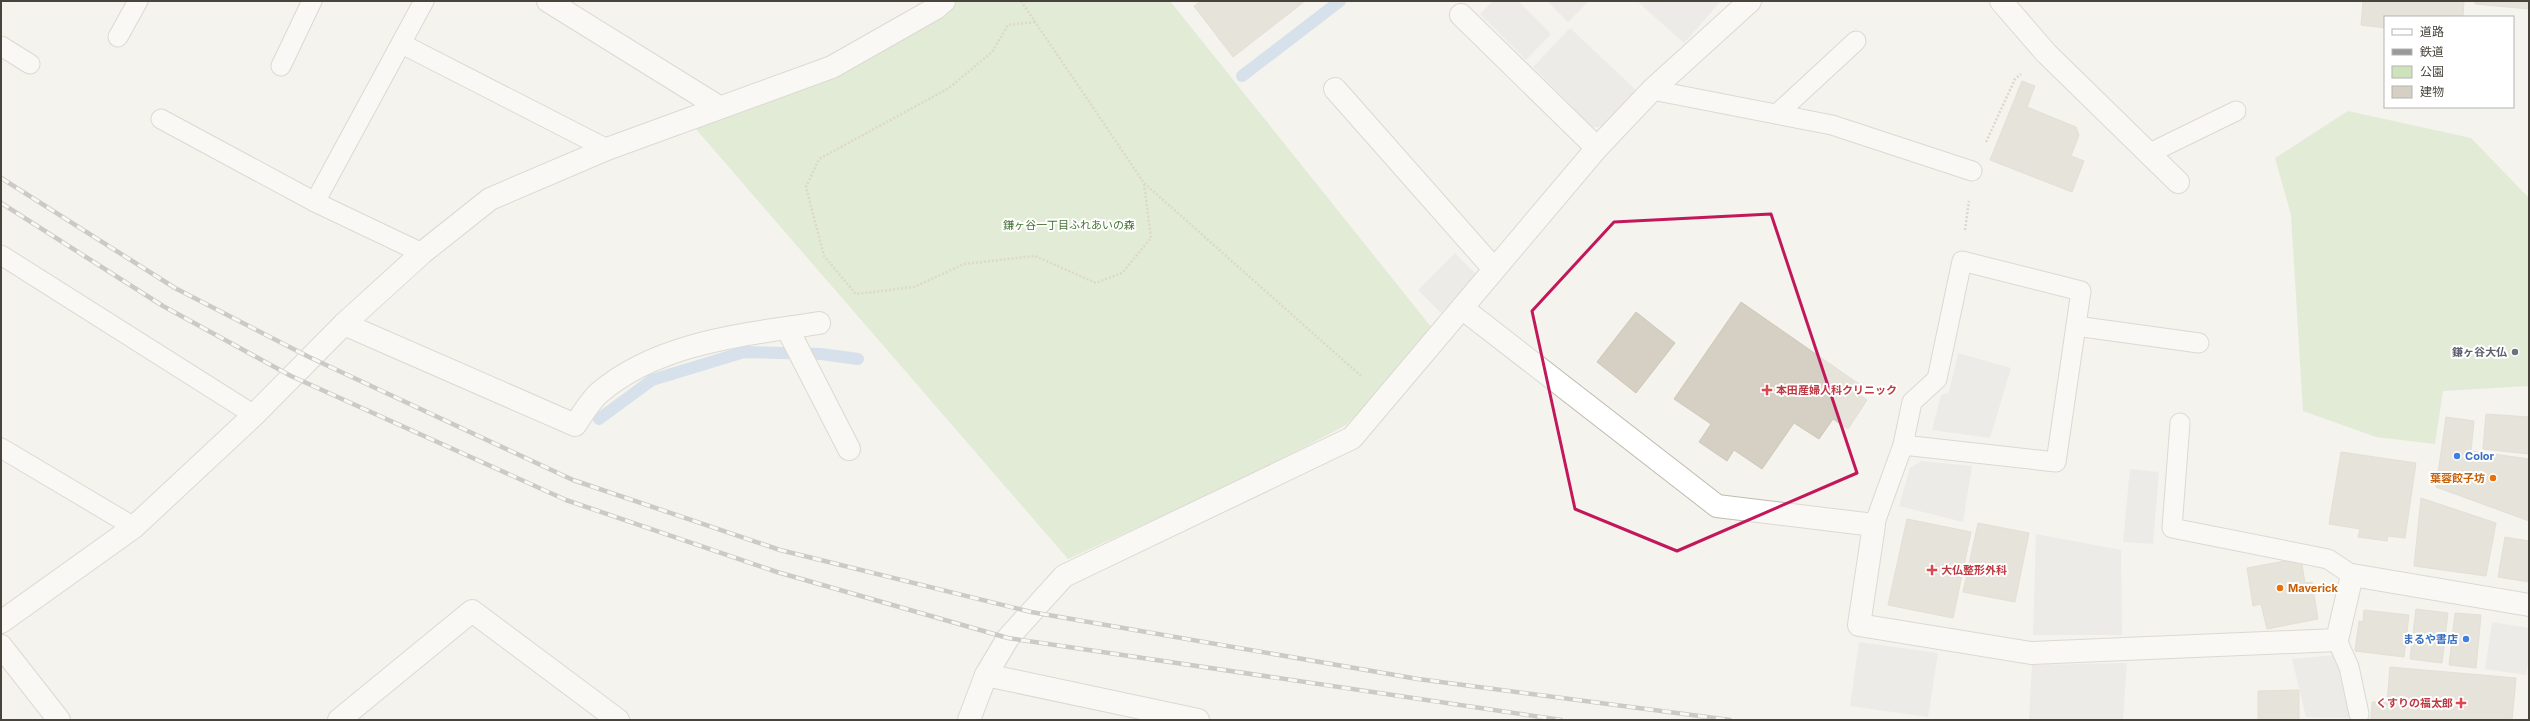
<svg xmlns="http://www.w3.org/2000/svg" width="2530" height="721" font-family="Inter,'Noto Sans JP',sans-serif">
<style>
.green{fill:#cce3bb}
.parking{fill:#e4e3e0}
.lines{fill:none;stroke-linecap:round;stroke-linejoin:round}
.stream{stroke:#b1cce9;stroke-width:12}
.building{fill:#d5d0c3;stroke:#cfc8b7}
.service-casing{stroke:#bfbbb0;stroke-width:21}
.minor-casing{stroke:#bfbbb0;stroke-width:24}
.path{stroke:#bfb8a3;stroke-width:2.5;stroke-dasharray:2 2;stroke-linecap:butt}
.service{stroke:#fff;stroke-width:19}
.minor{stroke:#fff;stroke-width:22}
.rail-casing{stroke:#999;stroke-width:4.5}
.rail{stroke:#fff;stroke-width:3;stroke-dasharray:9;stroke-linecap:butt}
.marked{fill:none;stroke:#c2185b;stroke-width:3;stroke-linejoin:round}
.worship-dot{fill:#6b7280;stroke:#fff;stroke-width:1.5}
.health-dot{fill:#e0444e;stroke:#fff;stroke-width:1.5}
.shop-dot{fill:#3f7fe0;stroke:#fff;stroke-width:1.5}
.food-dot{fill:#e8710a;stroke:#fff;stroke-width:1.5}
.labels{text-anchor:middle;stroke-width:4;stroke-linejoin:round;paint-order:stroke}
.park-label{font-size:11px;fill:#457434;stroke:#fff}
.worship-label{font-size:11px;font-weight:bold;fill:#5b616d;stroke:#fff;text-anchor:end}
.health-label{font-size:11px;font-weight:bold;fill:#be3a42;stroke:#fff;text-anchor:start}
.shop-label{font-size:11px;font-weight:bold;fill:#366cbe;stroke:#fff;text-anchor:start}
.food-label{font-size:11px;font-weight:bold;fill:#c56008;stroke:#fff;text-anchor:end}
</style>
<rect width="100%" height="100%" fill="#f4f3ed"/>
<g class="green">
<path d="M957,1H1170L1432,328L1379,393L1346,425L1244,479L1068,559L695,128L803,89L877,52L946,11Z"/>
<path d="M2348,111L2471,138L2529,198V386L2443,391L2435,444L2376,437L2303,411L2291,215L2275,158Z"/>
</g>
<g class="parking">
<path d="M1493,1H1518L1551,34L1526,60L1480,14Z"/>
<path d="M1547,1H1589L1568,22Z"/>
<path d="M1637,1H1721L1684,43Z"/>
<path d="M1570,28L1638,92L1607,127H1592L1533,67Z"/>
<path d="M1455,253L1478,276L1441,313L1418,290Z"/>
<path d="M1958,353L2011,368L1990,438L1932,430L1941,395L1949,392Z"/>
<path d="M1921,461L1972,466L1963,522L1899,506L1910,468Z"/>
<path d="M2130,469L2159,472L2153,544L2123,542Z"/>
<path d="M2036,534L2121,550L2122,635H2033Z"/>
<path d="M2492,622L2529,628V656L2526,675L2485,669Z"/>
<path d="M1859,642L1938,653L1928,717L1850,706Z"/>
<path d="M2335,655L2350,718L2306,717L2292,659Z"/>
<path d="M2127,663L2123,720H2029L2032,665Z"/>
</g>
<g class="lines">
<g class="stream">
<path d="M1242,76L1340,1"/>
<path d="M599,419L652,380L744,352L821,354L858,359"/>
</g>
</g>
<g class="building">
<path d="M1201,1H1305L1233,57L1194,6Z"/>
<path d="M2363,1H2464L2463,17H2385V28L2361,25Z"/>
<path d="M2475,1H2529V9L2475,4Z"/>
<path d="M2022,81L2035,86L2027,107L2076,127L2079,135L2071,156L2084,161L2072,192L1990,160Z"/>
<path d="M1741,302L1859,384L1853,390L1867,400L1848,429L1833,419L1819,439L1794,423L1762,469L1734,450L1727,461L1699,442L1711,424L1674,399Z"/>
<path d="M1636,312L1675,343L1636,393L1597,362Z"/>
<path d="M2486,414L2529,417V454L2483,449Z"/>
<path d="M2446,417L2474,421L2471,451L2529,459V521L2436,487Z"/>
<path d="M2341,452L2416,463L2405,538L2388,536L2387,541L2358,537L2360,529L2329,524Z"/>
<path d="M2421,498L2496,523L2486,576L2414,566Z"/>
<path d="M1907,519L1971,532L1953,618L1888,605Z"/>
<path d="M1978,523L2029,533L2015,602L1963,592Z"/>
<path d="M2505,537L2529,541V582L2498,577Z"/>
<path d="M2301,558L2305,583L2312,582L2318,619L2267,629L2261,604L2253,606L2247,568Z"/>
<path d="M2416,609L2448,613L2442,663L2410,659Z"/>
<path d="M2364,610L2409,615L2404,657L2355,651L2359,621L2363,622Z"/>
<path d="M2455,613L2481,615L2476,668L2449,665Z"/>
<path d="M2390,667L2516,678L2512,720H2371L2372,702L2387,703Z"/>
<path d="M2299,690V720H2258V691Z"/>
</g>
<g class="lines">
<defs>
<g id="service">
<path d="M118,37L138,1"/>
<path d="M402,44L607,149"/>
<path d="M1,46L30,64"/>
<path d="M281,66L312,1"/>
<path d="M1652,90L1832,125L1972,171"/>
<path d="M1777,114L1856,41"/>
<path d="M161,119L315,202L422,253"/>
<path d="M2150,153L2236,111"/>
<path d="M315,202L424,1"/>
<path d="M1,255L254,415"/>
<path d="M2076,326L2199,343"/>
<path d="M2180,423L2172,528L2328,559L2352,575"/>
<path d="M1,448L134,527"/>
<path d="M1874,525L1903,445L1912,402L1937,379L1962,261L2081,291L2056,462L1903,445"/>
<path d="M2337,640L2349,667L2359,714"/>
</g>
<g id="minor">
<path d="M548,1L719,107"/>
<path d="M2001,1L2046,53L2178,182"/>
<path d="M1461,15L1597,148"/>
<path d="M1335,89L1494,269"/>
<path d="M1462,308L1717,506L1874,525L1859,625L2031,653L2337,640L2352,575L2529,605"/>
<path d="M344,324L575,425C582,415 590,401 599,393C659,342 744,335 819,323"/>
<path d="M787,328L849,449"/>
<path d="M1,622L134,527L254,415L344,324L422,253L490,199L607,149L832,67L936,8L944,1"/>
<path d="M1,646L59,720"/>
<path d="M986,675L1198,720"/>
<path d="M339,720L472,611L618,720"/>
<path d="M969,720L986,675L1008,638L1064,576L1352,438L1597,148L1652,90L1750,1"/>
</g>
</defs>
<use href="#service" class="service-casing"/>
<use href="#minor" class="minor-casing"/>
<g class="path">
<path d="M1021,1L1144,183L1361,376"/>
<path d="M1035,22L1008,25L992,52L949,88L819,159L806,187L824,256L856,294L914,287L964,264L1035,256L1096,283L1122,273L1151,238L1144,183"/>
<path d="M1986,142L2015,79L2021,74"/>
<path d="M1965,230L1969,201"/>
</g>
<use href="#service" class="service"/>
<use href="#minor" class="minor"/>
<defs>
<g id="rail">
<path d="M1,178L175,288L309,357L573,480L780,550L1031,612L1418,679L1730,720"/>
<path d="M1,203L163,306L291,376L566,500L777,572L1008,638L1561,720"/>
</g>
</defs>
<use href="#rail" class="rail-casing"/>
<use href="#rail" class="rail"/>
</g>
<path d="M0 0H2530V721H0ZM1771,214L1857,473L1677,551L1575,509L1532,311L1614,222Z" fill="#f4f3ed" fill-opacity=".55" fill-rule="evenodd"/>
<path class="marked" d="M1771,214L1857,473L1677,551L1575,509L1532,311L1614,222Z"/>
<circle class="worship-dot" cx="2515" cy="352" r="4"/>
<g class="health-dot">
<path d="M1765 384h4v4h4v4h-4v4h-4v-4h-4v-4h4z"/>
<path d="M1930 564h4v4h4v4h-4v4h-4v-4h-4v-4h4z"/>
<path d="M2459 697h4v4h4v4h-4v4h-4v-4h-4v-4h4z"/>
</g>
<g class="shop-dot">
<circle cx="2457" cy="456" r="4"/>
<circle cx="2466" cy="639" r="4"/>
</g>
<g class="food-dot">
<circle cx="2493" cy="478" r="4"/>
<circle cx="2280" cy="588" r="4"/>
</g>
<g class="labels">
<g class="park-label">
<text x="1069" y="229">鎌ヶ谷一丁目ふれあいの森</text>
</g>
<g class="worship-label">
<text x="2507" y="356">鎌ヶ谷大仏</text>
</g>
<g class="health-label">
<text x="1776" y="394">本田産婦人科クリニック</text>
<text x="1941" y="574">大仏整形外科</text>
<text x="2453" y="707" text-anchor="end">くすりの福太郎</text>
</g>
<g class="shop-label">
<text x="2465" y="460">Color</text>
<text x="2458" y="643" text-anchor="end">まるや書店</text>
</g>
<g class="food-label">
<text x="2485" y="482">葉蓉餃子坊</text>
<text x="2288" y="592" text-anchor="start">Maverick</text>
</g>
</g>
<rect width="2530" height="721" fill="none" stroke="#48443b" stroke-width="4"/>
<rect x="2384" y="16" width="130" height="92" fill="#ffffff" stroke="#b6b4b1"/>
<rect x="2392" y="29" width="20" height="6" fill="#ffffff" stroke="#b6b4b1"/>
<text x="2420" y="36" font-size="12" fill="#48443b">道路</text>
<rect x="2392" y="49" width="20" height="6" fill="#999999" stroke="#b6b4b1"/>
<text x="2420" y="56" font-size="12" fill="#48443b">鉄道</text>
<rect x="2392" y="66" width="20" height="12" fill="#cce3bb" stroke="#b6b4b1"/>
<text x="2420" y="76" font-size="12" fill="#48443b">公園</text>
<rect x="2392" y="86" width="20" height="12" fill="#d5d0c3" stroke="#b6b4b1"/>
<text x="2420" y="96" font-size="12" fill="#48443b">建物</text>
</svg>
